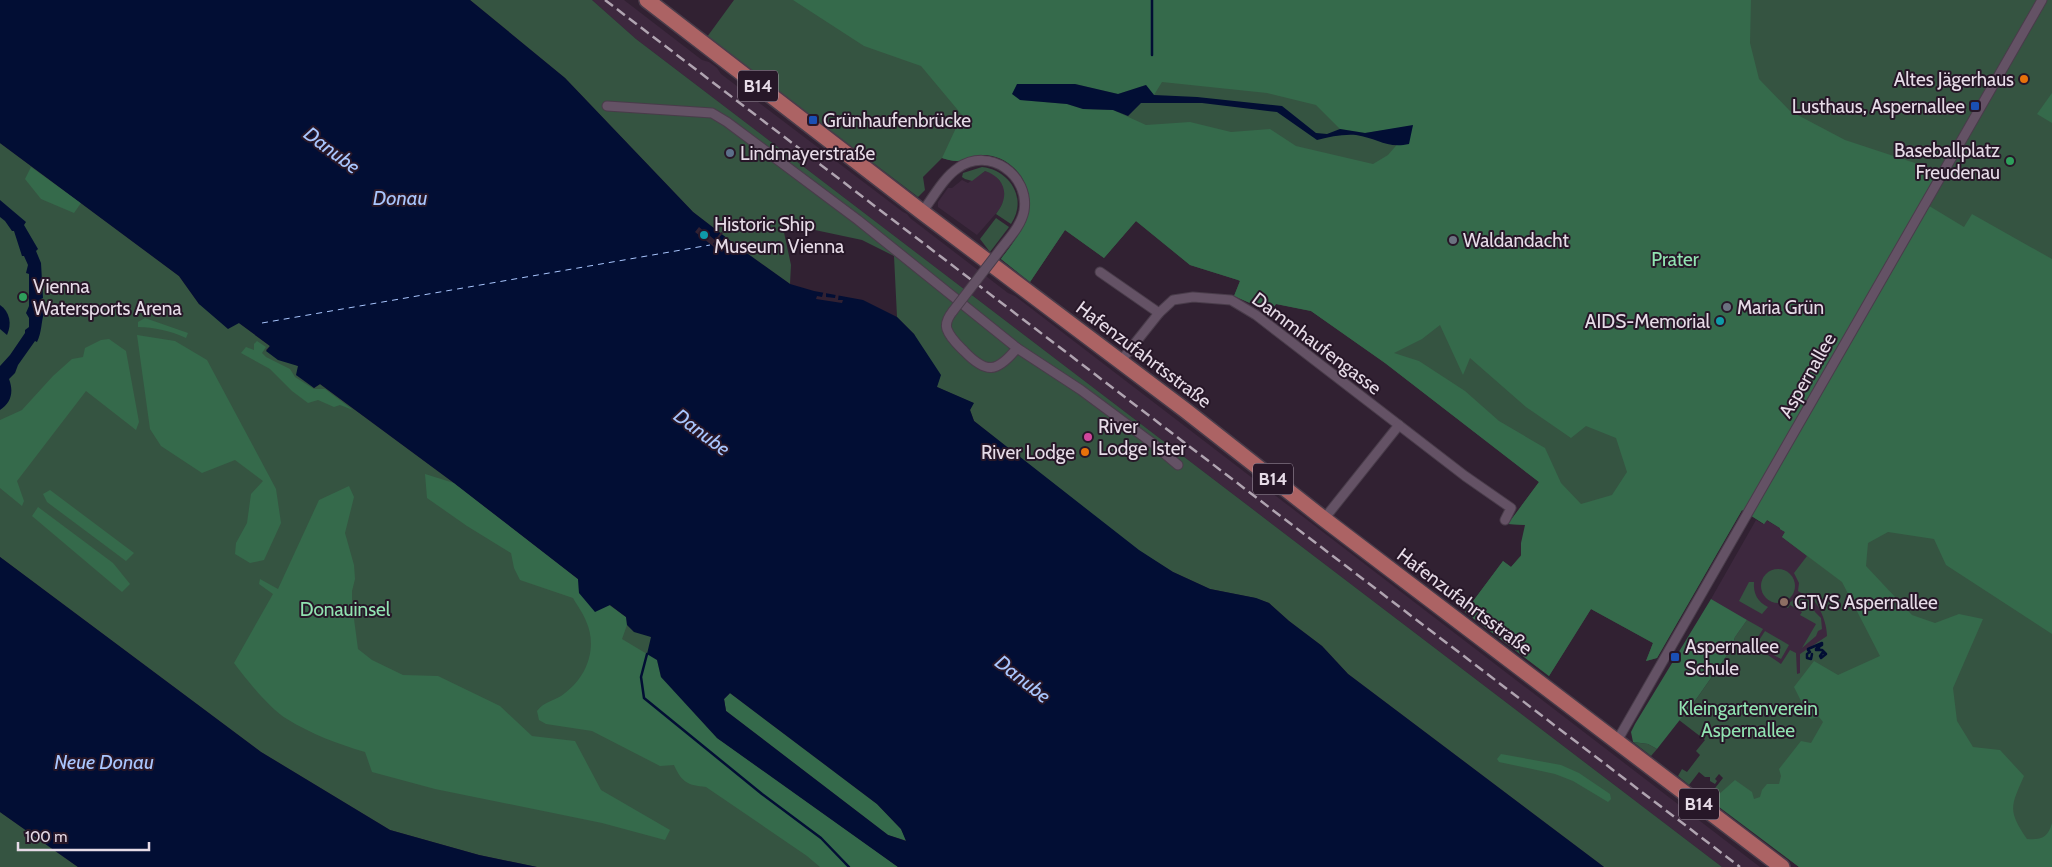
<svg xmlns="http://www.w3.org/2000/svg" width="2052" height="867" font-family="Cabin,sans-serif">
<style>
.built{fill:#3d283e}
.green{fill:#355441}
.forest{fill:#356a4b;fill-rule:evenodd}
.water{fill:#020e34;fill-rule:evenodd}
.pier{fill:#312132}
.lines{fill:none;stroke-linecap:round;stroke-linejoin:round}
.stream{stroke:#020e34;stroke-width:2.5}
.ferry{stroke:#a9c6fe;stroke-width:1;stroke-dasharray:6 5;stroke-linecap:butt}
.street-casing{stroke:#493c4a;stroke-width:11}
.primary-casing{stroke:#493c4a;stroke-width:18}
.street{stroke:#645265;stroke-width:9}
.primary{stroke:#ac6364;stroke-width:15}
.rail{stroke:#b0a4b1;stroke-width:2.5;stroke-dasharray:10 5;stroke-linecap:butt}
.street-bridge-casing{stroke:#493c4a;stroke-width:11;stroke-linecap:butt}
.street-bridge{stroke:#645265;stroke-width:9}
.food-dot{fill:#e8710a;stroke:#271728;stroke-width:2}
.transit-dot{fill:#1a4fb4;stroke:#271728;stroke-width:2}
.service-dot{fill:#5c6f8a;stroke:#271728;stroke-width:2}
.leisure-dot{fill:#2e9e5b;stroke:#271728;stroke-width:2}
.culture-dot{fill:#0f9aa8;stroke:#271728;stroke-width:2}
.worship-dot{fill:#6b7280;stroke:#271728;stroke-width:2}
.hotel-dot{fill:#d1479c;stroke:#271728;stroke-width:2}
.education-dot{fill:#8d6e63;stroke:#271728;stroke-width:2}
.labels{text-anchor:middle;stroke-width:4;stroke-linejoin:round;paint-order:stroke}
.shield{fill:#271728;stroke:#ada0ae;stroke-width:1}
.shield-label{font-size:18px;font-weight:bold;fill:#e6dbe7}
.poi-label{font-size:19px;fill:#e6dbe7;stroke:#271728;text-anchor:start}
.park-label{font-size:19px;fill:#91e3b1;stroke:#271728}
.street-label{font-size:19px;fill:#e6dbe7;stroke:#271728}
.water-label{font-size:20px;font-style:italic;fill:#a9c6fe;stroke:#271728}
</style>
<rect width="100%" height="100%" fill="#312132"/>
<g class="built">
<path d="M592,0H624L702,60L709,62L717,68L721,74L903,212L907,214L910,218L1008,293L1015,296L1760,867H1722L636,39Z"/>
<path d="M985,171L994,174L1004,186L1005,198L999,210L977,235L938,207V202L948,188H952L962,180L968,183Z"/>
<path d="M1756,520L1763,524L1766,520L1780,528L1785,532L1782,537L1842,582L1880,656L1797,683L1735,637L1711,599Z"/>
</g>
<g class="green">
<path d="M470,0H592L636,39L1722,867H1604L1348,674L1322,646L1289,621L1269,603L1255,598L1210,589L1173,572L1139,551L974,421L970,410L973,403L937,387L914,334L897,317L894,256L862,240L782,223L791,265L790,284L741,249L693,212L565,78Z"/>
<path d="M734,0H2052V867H1799L1708,797L1723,778L1719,774L1715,779L1717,781L1715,784L1710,781V777H1705L1699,772L1689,785L1678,776L1682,769L1687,772L1700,755L1696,751L1705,740L1679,720L1697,698L1732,648L1735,637L1747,620L1763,629L1753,645L1781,664L1790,650L1796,653L1797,674L1800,673V654L1827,636C1827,624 1820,604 1809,596C1806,594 1802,594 1798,591L1799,583L1794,573L1807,556L1782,537L1785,532L1780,529V528L1767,520L1764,524L1742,510L1657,658L1646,661L1653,643L1591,609L1549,676L1465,612L1503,561L1511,567L1538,535L1525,525L1508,524L1539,482L1385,363L1311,311L1276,304L1267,315L1259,307L1234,296L1240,281L1238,280L1190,265L1136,221L1104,258L1065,230L1030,282L1001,259C1009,248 1025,229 1028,214C1035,187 1015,158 987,155C975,154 966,161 957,161C952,161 946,159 942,158L923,177L925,190L918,197L707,37Z"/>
<path d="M0,143L179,276L199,304L239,323L270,346L266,350L298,366L314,388L320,384L454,483L651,637L717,738L898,867H537L479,855L390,830L261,752L0,557Z"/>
<path d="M982,167C1010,170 1028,199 1011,224L996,214C1010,197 1006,178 985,171L972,181L965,179L962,177L963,173Z"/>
<path d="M996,218L1009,227L990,252L980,239Z"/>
<circle cx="1778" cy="586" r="17"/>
<path d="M1749,582H1754C1753,594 1758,602 1768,607L1762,614L1739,601Z"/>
<path d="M1796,596L1809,600L1815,612L1821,618L1822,629L1818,631L1816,636L1802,648L1816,624L1800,615L1802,612L1790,605L1788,608L1784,606L1792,601Z"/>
<path d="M1765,631L1789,645L1781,659L1756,645Z"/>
<path d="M1633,742L1648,744L1657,749L1651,756Z"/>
<path d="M0,812L78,867H0Z"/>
</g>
<g class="forest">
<path d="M793,0H1751L1750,43L1759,79L1790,111L1845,140L1924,166L1937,173L1921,201L1964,227L1972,214L2052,259V634L1946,565L1934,539L1888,532L1868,543L1866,566L1912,615L1935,623L1959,614L1983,619L1953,688L1957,721L1973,747L2000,750L2024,776C2011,806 2007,810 2027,839C2041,840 2048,838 2052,823V867H1799L1719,807L1717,796L1735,780L1752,792L1754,799L1760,797L1762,790L1767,784H1779L1781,776L1779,769L1801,741L1811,743L1823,722L1819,717L1810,719L1794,687L1814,661L1838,675L1880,656L1842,582L1782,537L1785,532L1780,529V528L1767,520L1764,524L1742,510L1657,658L1646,661L1653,643L1591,609L1549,676L1465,612L1503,561L1511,567L1521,556V543L1525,525L1508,524L1539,482L1385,363L1311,311L1276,304L1267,315L1259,307L1234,296L1240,281L1238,280L1190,265L1136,221L1104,258L1065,230L1030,282L1001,259C1009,248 1025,229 1028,214C1035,187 1015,158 987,155C975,154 966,161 957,161C952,161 946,159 942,158L962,115L921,66L864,46ZM1162,82L1267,93L1316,105L1340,129L1365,133L1413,126L1388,155L1373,164L1296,146L1270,129L1231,132L1190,122L1146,125L1113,110L1083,109L1067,104L1020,100L1017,84H1075L1118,94L1146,85L1154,95ZM1440,325L1463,375L1470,358L1526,407L1571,438L1586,426L1616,438L1627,472L1612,495L1581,504L1561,483L1545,448L1499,421L1465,391L1419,361L1394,353L1422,339Z"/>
<path d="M2052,93V123L2037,114Z"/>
<path d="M31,167L81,203L74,213L41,199L25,179Z"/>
<path d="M145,318L188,333L186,338C171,331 154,327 138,327V322Z"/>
<path d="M137,335L175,341L207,360L276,489L281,523L264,560L250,563L235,554L236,543L247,523L251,494L263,481L235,460L202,473L161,446L150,429Z"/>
<path d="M109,339L126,351L139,422L136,430L86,391L17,481L24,501L22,506L0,488V420L22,410L53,376L72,359L83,357L85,348L101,340Z"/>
<path d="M257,341L266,347L262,353L266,357L290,369L295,377L314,389H325L353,410L340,405L334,407L318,400L308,403L292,391L270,369L241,353L246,347L254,350V344Z"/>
<path d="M425,474L454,483L578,579L579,593L609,605L626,617L627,625L622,639L657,660L661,677L717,738L898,867H820L807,856L706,787C688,785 682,783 674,765L660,766L592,731L546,724L539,720L537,711C544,701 556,701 565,693C587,677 598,647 586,621C583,613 577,605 573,598L520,580L514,568L511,553L467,526L427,498Z"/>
<path d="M349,486L354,497L345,533L354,565L355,579L352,591V604L358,649L372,660L403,675L438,676L500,706L532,736L575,741L601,790L670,830L665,840L602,823L435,789L372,772L365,752C338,744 311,734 287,719C269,708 247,680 234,663L273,594L259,584L260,579L278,589L319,500Z"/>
<path d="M50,490L134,553L126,561L47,502L43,494Z"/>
<path d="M38,507L113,563L130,584L122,592L32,516Z"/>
<path d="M1711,599L1747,620L1735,637L1732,648L1697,698L1657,749L1648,744L1633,742L1631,732L1635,724Z"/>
<path d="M730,693L877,804L901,829L907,841L888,835L726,711L724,699Z"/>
<path d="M1501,754L1561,765L1579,773L1610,794L1611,799L1608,802L1573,781L1555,774L1499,762L1497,759Z"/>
</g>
<g class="water">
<path d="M0,0H470L565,78L693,212L741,249L790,284L814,291L863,300L897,317L914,334L941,375L937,387L974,403L970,410L974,421L1139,550L1173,572L1210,589L1256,598L1269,603L1289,621L1322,646L1348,674L1604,867H898L717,738L661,677L657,660L647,654L651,637L634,632L627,625L626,617L610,605L595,612L579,593L578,579L454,483L320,384L314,388L296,375L298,366L278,360L266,351L270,346L239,323L228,329L199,304L179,276L0,143ZM730,693L877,804L901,829L906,841L888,835L726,711L724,699Z"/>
<path d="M1017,84H1075L1118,94L1146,85L1154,95L1197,97L1282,106L1316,133L1327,134L1340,129L1365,133L1413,125L1409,144C1387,149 1377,138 1356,135C1342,134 1330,137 1317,140L1277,112L1202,103H1141L1128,116L1113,110L1083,109L1067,104L1020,100L1012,94Z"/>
<path d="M0,200L26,222L24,225L38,249L36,251L41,263L43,298L41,299V306L44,313C41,322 42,332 37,342L35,341L18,365L15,373L9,379C14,392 11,403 0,410V366L10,355L25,333V330L29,327V318L26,313L29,306V274L26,273L28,265L24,256H22L14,231H12L5,221L0,217Z"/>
<path d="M0,305C10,312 12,324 7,335L0,329Z"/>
<path d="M0,557L261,752L390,830L479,855L537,867H78L0,812Z"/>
</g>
<g class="pier">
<path d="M699,227L715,240L721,232L723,233L717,240V243L715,241L713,244L715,246L714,247L695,232Z"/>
<path d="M824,290L826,291V297L835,298L836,293H839L838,300H843L842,303L816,299L817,296L822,297Z"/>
</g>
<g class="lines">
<g class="stream">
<path d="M1152,55V0"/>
<path d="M1808,649L1822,643V645L1817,648L1819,649V647C1817,647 1817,648 1816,649V650H1822L1826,654L1821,658L1820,656L1823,652"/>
<path d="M1808,650L1810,652L1807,654V658L1811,659L1812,654"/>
<path d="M647,654L641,677L644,698L762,794L821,838L849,867"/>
</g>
<path class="ferry" d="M262,323L710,245"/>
<defs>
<g id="street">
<path d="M607,106L712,113L727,122L858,220L1017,348L1081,390L1151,442L1178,465"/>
<path d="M922,212C933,198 943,178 958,168C989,146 1030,175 1024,211C1021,226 1009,238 1000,250"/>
<path d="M1100,272L1159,313"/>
<path d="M953,311C949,316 945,323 947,329C950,338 958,345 964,351C986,374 997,373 1017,348"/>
<path d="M1120,362L1159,313L1173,300L1193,297L1231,300L1256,315L1465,476L1511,508L1505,520"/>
<path d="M1324,519L1399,425"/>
<path d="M1617,741L2042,0"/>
</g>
<path id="primary" d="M647,0L922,212L1185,410L1324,519L1782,867"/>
</defs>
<use href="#street" class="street-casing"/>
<use href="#primary" class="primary-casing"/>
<use href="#street" class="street"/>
<use href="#primary" class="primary"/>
<path class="rail" d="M605,0L1740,867"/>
<defs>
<path id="street-bridge" d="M953,311L1000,250"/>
</defs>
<use href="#street-bridge" class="street-bridge-casing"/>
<use href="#street-bridge" class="street-bridge"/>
</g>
<g class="food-dot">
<circle cx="2024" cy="79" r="5"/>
<circle cx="1085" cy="452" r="5"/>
</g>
<g class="transit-dot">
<rect x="1970" y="101" width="10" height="10" rx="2.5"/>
<rect x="808" y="115" width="10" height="10" rx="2.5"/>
<rect x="1670" y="652" width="10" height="10" rx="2.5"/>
</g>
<circle class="service-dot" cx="730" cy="153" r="5"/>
<g class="leisure-dot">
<circle cx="2010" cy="161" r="5"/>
<circle cx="23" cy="297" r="5"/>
</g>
<g class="culture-dot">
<circle cx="704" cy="235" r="5"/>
<circle cx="1720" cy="321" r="5"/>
</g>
<g class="worship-dot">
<circle cx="1453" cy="240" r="5"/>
<circle cx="1727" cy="307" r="5"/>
</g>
<circle class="hotel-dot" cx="1088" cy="437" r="5"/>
<circle class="education-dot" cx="1784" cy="602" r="5"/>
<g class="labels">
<g class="shield">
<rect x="738" y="70.5" width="40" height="31" rx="4"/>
<rect x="1253" y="463.5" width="40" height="31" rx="4"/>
<rect x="1679" y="788.5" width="40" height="31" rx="4"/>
</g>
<g class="shield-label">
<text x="758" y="92">B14</text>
<text x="1273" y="485">B14</text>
<text x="1699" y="810">B14</text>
</g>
<g class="poi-label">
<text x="2014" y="86" text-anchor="end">Altes Jägerhaus</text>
<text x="1965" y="113" text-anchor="end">Lusthaus, Aspernallee</text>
<text x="823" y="127">Grünhaufenbrücke</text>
<text x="2000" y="157" text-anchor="end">Baseballplatz<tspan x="2000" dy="22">Freudenau</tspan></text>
<text x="740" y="160">Lindmayerstraße</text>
<text x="714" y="231">Historic Ship<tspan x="714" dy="22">Museum Vienna</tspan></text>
<text x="1463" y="247">Waldandacht</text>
<text x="33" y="293">Vienna<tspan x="33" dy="22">Watersports Arena</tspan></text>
<text x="1737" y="314">Maria Grün</text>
<text x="1710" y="328" text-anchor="end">AIDS-Memorial</text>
<text x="1098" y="433">River<tspan x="1098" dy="22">Lodge Ister</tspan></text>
<text x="1075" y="459" text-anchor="end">River Lodge</text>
<text x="1794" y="609">GTVS Aspernallee</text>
<text x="1685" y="653">Aspernallee<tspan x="1685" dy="22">Schule</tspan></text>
</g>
<g class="park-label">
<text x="1675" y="266">Prater</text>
<text x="345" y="616">Donauinsel</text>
<text x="1748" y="715">Kleingartenverein<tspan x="1748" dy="22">Aspernallee</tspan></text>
</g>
<g class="street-label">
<text transform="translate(1317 343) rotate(37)" y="7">Dammhaufengasse</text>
<text transform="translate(1144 354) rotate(37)" y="7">Hafenzufahrtsstraße</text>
<text transform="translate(1807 375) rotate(-60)" y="7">Aspernallee</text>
<text transform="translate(1465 601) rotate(37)" y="7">Hafenzufahrtsstraße</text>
</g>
<g class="water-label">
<text transform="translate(332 150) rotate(37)" y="7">Danube</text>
<text x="400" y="205">Donau</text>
<text transform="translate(702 432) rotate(37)" y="7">Danube</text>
<text transform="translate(1023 679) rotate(38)" y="7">Danube</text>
<text x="104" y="769">Neue Donau</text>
</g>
</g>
<path d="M18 842v8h131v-8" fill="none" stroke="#e6dbe7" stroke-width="2.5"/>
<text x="25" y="842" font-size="15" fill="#e6dbe7" stroke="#271728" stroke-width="4" paint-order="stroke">100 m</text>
</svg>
